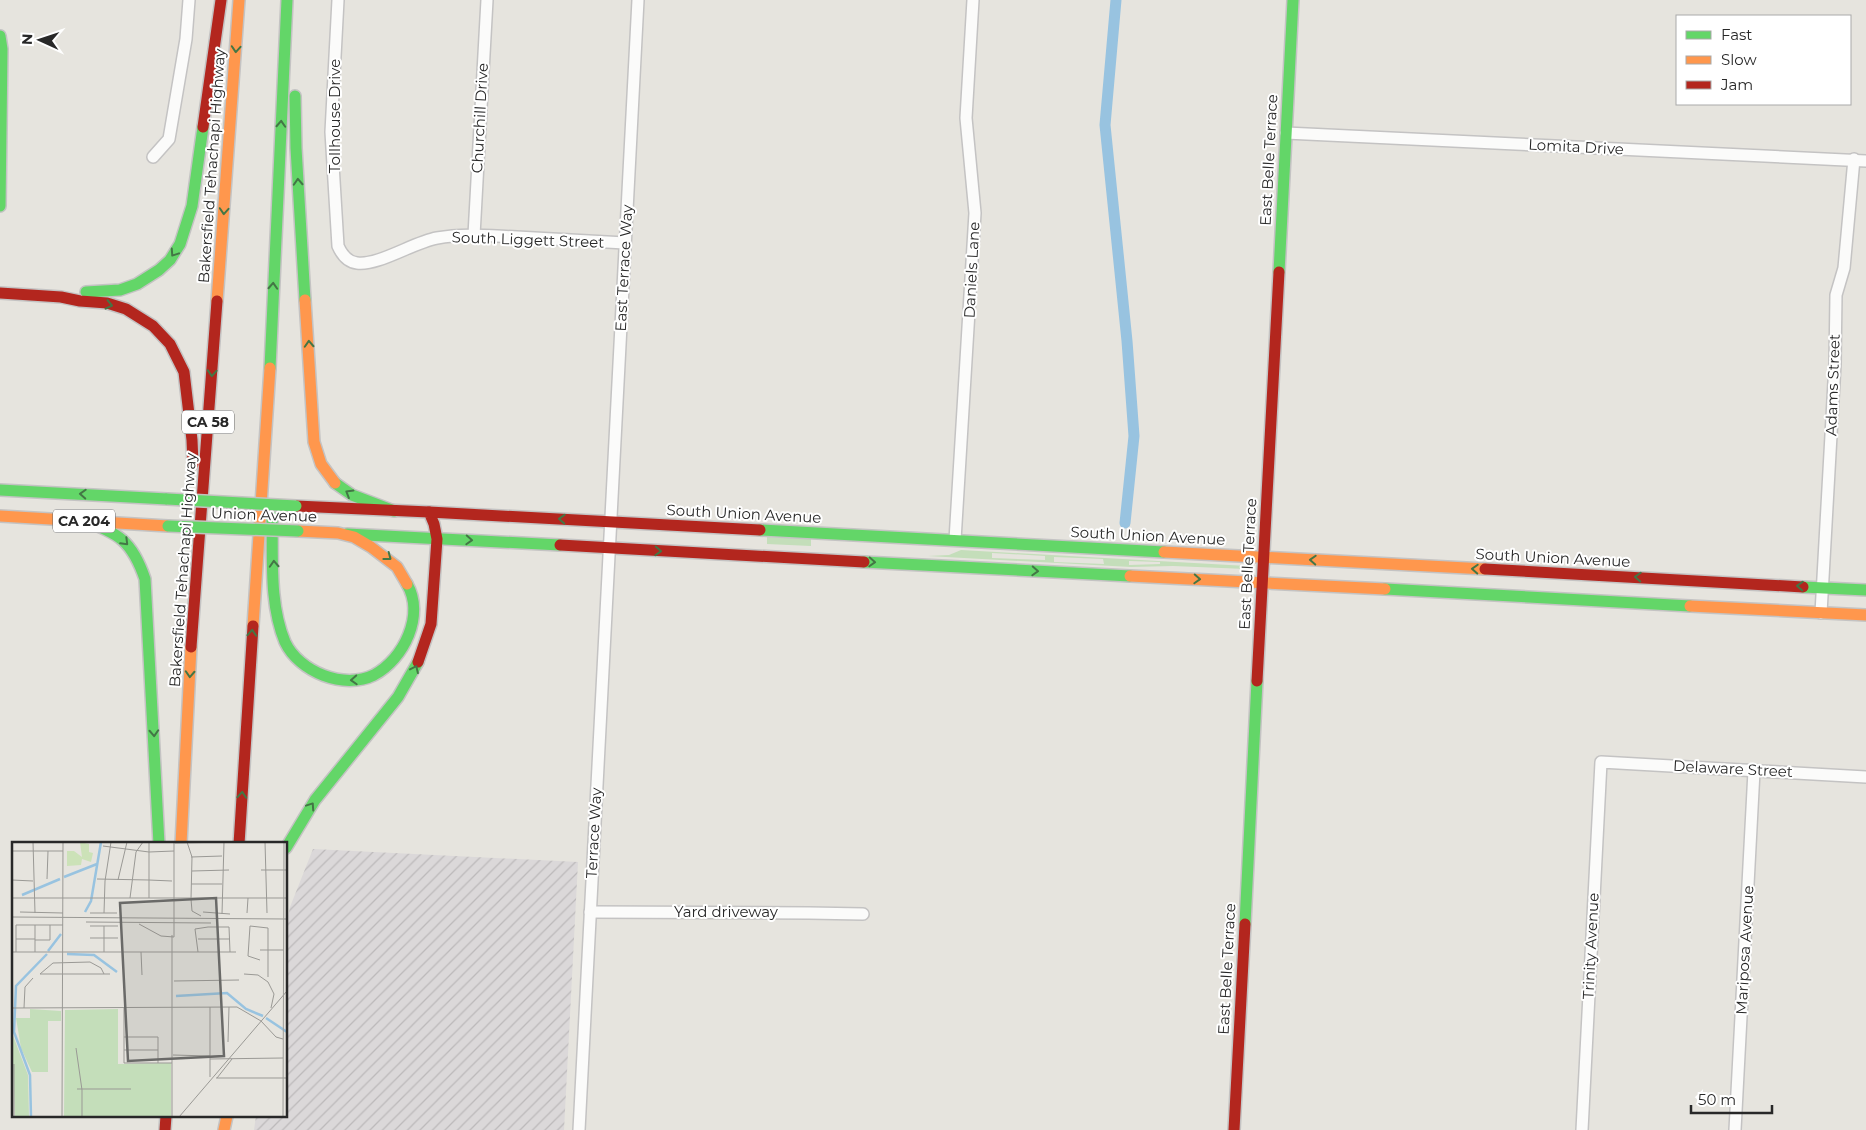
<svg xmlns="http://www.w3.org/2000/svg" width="1866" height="1130" font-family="Montserrat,sans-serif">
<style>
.industrial{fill:url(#industrial-furrows)}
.green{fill:#c4deba;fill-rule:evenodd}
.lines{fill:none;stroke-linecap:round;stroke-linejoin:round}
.canal{stroke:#98c3e0;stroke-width:11}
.street-casing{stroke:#c4c3c3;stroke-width:14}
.fast-casing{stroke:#c4c3c3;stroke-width:14}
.slow-casing{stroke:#c4c3c3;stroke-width:14}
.jam-casing{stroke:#c4c3c3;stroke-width:14}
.street{stroke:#fbfbfa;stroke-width:11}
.fast{stroke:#63d668;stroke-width:11}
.slow{stroke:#ff974d;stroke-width:11}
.jam{stroke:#b3261e;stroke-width:11}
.fast-bridge-casing{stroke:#c3c2c0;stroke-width:14;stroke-linecap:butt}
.fast-bridge{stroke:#63d668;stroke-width:11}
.oneway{stroke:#437645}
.labels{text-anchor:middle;stroke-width:4;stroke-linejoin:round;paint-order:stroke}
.shield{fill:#fff;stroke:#686868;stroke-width:1}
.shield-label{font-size:14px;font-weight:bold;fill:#282828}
.street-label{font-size:15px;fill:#282828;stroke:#fff}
.inset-river{fill:none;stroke:#98c3e0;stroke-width:2.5}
.inset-road{fill:none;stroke:#9a9995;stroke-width:1}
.view{fill:#6a6a68;fill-opacity:0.15;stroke:#6a6a68;stroke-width:2.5}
.inset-edge{fill:none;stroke:#282828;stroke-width:2.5}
</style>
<defs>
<pattern id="industrial-furrows" width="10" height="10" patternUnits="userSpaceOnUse" patternTransform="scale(1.25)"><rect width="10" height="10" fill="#dbd8d9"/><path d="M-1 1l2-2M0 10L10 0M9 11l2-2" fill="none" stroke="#bcb9ba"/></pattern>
</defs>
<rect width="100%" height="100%" fill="#e6e4de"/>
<path class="industrial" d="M313,849L578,862L564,1130H254L256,1116H286V925L290,907Z"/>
<g class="green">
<path d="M767,537L811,539V546L767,544Z"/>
<path d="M961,550L1247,566L1246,569L1173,566L1131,567L928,556L949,555ZM992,553L1045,556V560L992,558ZM1054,557L1103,559L1104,564L1054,562ZM1129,561L1160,562V564L1129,565Z"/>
</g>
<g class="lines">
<path class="canal" d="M1116,0L1105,125L1127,341L1134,436L1125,523"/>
<defs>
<g id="street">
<path d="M338,0L331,132L338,246C342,255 347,262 357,263C378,266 414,242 437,238C464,233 491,236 517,237C553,239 589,241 625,243"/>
<path d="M1286,133L1866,161"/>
<path d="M153,157L169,139L186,39L189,0"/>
<path d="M474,235L487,0"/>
<path d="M955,540L975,213L966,118L973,0"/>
<path d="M1821,613L1835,364L1836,295L1844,268L1854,159"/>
<path d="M590,912L809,913L863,914"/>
<path d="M579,1130L638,0"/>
<path d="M1582,1130L1601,762L1866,777"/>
<path d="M1735,1130L1754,771"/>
</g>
<g id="fast">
<path d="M0,36L2,49L0,206"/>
<path d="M295,96L296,148L305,300"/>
<path d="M1279,272L1293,0"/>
<path d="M86,292L120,290L137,284L159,270L170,260L180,244L192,206L203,127"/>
<path d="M270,368L287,0"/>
<path d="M335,483L352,495L394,511"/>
<path d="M0,490L167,499"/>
<path d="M272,517C273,557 269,604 285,642C299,672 344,690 374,675C404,659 425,615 407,584"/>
<path d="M82,520C119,533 132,541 145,579L159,844"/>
<path d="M760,530L1164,552"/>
<path d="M347,534L560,545"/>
<path d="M864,562L1130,576"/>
<path d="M1803,587L1866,590"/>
<path d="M1385,589L1690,606"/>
<path d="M286,848L315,800L398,697L418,662"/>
<path d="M1245,924L1257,681"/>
</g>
<g id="slow">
<path d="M305,300L314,442L321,464L335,483"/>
<path d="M217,301L239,0"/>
<path d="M0,516L168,526"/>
<path d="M298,531L338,533L354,537L371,547L397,567L407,584"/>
<path d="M1164,552L1485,569"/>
<path d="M1130,576L1385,589"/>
<path d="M1690,606L1866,615"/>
<path d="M253,626L270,368"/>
<path d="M181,844L191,647"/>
<path d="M224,1130L227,1116"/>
</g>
<g id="jam">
<path d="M203,127L221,0"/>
<path d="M0,293L61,297L80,301L107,303L126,309L153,326L170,344L184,372L192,440L193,464"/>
<path d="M296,506L429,512L434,524L437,539L431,624L418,662"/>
<path d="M429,512L760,530"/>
<path d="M560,545L864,562"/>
<path d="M1485,569L1803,587"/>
<path d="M191,647L217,301"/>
<path d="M1257,681L1279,272"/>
<path d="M239,844L253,626"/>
<path d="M165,1130L166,1116"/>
<path d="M1234,1130L1245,924"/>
</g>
</defs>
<use href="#street" class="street-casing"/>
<use href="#fast" class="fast-casing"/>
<use href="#slow" class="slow-casing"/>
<use href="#jam" class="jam-casing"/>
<use href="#street" class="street"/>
<use href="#fast" class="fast"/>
<use href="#slow" class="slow"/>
<use href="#jam" class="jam"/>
<defs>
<g id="fast-bridge">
<path d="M167,499L296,506"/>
<path d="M168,526L298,531"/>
</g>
</defs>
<use href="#fast-bridge" class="fast-bridge-casing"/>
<use href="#fast-bridge" class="fast-bridge"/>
</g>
<defs><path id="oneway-chevron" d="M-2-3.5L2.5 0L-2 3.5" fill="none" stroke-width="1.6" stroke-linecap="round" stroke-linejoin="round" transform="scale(1.25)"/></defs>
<g class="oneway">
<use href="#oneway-chevron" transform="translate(236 49) rotate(94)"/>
<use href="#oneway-chevron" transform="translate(281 124) rotate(-87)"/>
<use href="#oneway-chevron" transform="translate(298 182) rotate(-93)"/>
<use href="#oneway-chevron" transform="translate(224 211) rotate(94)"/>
<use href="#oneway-chevron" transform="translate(174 253) rotate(124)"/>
<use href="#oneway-chevron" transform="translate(273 286) rotate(-87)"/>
<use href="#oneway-chevron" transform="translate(109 305) rotate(13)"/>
<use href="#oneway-chevron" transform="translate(309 344) rotate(-93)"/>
<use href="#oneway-chevron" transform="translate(212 373) rotate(94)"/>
<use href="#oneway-chevron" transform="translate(349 493) rotate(-149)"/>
<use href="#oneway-chevron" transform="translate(83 494) rotate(-177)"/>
<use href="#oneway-chevron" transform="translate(562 519) rotate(-177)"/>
<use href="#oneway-chevron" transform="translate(469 540) rotate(3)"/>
<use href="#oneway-chevron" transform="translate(125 542) rotate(45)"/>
<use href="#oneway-chevron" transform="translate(658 551) rotate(3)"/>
<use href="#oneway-chevron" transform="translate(388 557) rotate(37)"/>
<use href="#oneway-chevron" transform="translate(1313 560) rotate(-177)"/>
<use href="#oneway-chevron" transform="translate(872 562) rotate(3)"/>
<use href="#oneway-chevron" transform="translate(274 564) rotate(-93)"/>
<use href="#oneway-chevron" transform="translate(1475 569) rotate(-177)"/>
<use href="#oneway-chevron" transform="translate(1035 571) rotate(3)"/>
<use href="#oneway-chevron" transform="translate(1638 577) rotate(-177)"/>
<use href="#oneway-chevron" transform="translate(1197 579) rotate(3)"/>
<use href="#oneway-chevron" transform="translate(1800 586) rotate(-177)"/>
<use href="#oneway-chevron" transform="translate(252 633) rotate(-86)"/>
<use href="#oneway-chevron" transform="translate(415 669) rotate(-65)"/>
<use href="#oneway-chevron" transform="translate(190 674) rotate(93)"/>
<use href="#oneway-chevron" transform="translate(354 680) rotate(177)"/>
<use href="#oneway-chevron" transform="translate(154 733) rotate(87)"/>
<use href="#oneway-chevron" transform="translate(242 795) rotate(-86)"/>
<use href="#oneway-chevron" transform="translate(311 806) rotate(-56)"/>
</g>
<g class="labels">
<g class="shield">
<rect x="182" y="410.5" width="52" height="23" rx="4"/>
<rect x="53" y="509.5" width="62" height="23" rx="4"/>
</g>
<g class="shield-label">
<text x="208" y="427">CA 58</text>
<text x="84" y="526">CA 204</text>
</g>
<g class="street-label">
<text transform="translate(335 116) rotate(-90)" y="5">Tollhouse Drive</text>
<text transform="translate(480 118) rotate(-87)" y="5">Churchill Drive</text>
<text transform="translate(1576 147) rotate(3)" y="5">Lomita Drive</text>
<text transform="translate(1269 160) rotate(-87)" y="5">East Belle Terrace</text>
<text transform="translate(212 166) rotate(-86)" y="5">Bakersfield Tehachapi Highway</text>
<text transform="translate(528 240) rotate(2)" y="5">South Liggett Street</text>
<text transform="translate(624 268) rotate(-87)" y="5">East Terrace Way</text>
<text transform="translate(972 270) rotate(-87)" y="5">Daniels Lane</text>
<text transform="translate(1833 385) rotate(-88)" y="5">Adams Street</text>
<text transform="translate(744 514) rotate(3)" y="5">South Union Avenue</text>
<text transform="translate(264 515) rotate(2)" y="5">Union Avenue</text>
<text transform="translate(1148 536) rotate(3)" y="5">South Union Avenue</text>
<text transform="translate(1553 558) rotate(3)" y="5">South Union Avenue</text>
<text transform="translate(1248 564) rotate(-87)" y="5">East Belle Terrace</text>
<text transform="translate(183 570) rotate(-86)" y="5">Bakersfield Tehachapi Highway</text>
<text transform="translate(1733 769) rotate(3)" y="5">Delaware Street</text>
<text transform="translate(594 833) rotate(-87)" y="5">Terrace Way</text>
<text x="726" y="917">Yard driveway</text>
<text transform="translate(1591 946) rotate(-87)" y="5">Trinity Avenue</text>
<text transform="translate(1745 950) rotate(-87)" y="5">Mariposa Avenue</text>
<text transform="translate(1227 969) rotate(-87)" y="5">East Belle Terrace</text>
</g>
</g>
<g transform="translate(12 842)">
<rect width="275" height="275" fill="#e6e4de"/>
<path d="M18,167L49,169V179H36V230H20L9,206L4,176H18ZM106,167V222L159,221V275H52L53,168ZM0,191L16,233L17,275H3Z" fill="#c4deba"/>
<path d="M68,0L77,2V10L81,11L79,20L70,17L69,23L55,24V9H62L70,15Z" fill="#cce2b8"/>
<path class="inset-river" d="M52,35L85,22M10,53L48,37M73,70L79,59L89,0M36,109L49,92M55,112L82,113L105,130M164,154L215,151L234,167L251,174M254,176L275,190M19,275L18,233L2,190L4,144L35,112"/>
<path class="inset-road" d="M21,0L23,71M175,0L180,15L179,57M253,0L255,71M163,1L219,0M91,4L137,10M0,9H51M137,10L162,9M179,15L210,14M249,28H275M180,29L217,28M35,37L36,9M85,37L137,38M0,38L21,39M106,38L115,0M137,38L160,39M179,42H210M0,56H275M118,56L124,10L131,0M137,56V0M179,57L180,69L189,74M8,70L51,71M191,70L218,72M78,71H105M92,71L93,39L99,0M235,71L236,56M210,72L212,0M0,75L275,77M74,80L199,81M127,82L149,94L162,95V0M78,84H106M78,96H106M4,97H23M186,97H218M23,98H38V83M248,108H272M0,110H224M4,110V83H51M23,110V83M92,110V84M129,110L130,133M186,110L183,87L196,85H217L218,110M248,118L236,114L238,84L256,86V135M28,132L41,121L78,120L89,126L92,132M28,132H98M232,132L246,133L256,140L262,152L259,166M162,139L227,138M112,165V221H160M0,166L225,165L249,179L264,195L271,197M12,166L13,145L21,136M112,195H146V221M216,200L217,165M64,206L70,248V275M112,208H146M161,213L198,214M198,217L271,216M198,235V165M204,236H275M205,236L220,217M65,247H119M2,275V222M50,275L51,0M160,275V93M167,275L275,149M271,275L272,0"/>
<path class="view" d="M204,56L212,214L116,219L108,61Z"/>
<rect width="275" height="275" class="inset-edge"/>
</g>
<rect x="1676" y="15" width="175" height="90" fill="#ffffff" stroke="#a9a9a9"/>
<rect x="1686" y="31" width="25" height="8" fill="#63d668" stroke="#a9a9a9"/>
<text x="1721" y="40" font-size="15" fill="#282828">Fast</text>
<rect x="1686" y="56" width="25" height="8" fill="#ff974d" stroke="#a9a9a9"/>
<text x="1721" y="65" font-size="15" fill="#282828">Slow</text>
<rect x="1686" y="81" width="25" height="8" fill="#b3261e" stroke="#a9a9a9"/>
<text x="1721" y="90" font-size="15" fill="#282828">Jam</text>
<g transform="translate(40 40) rotate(273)" stroke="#ffffff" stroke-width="4" paint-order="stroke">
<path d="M0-4L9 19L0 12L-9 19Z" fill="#282828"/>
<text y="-8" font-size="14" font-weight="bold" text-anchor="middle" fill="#282828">N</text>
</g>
<path d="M1691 1105v8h81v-8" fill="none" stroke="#282828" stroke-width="2.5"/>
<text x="1698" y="1105" font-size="15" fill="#282828" stroke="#ffffff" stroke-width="4" paint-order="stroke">50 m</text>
</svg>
